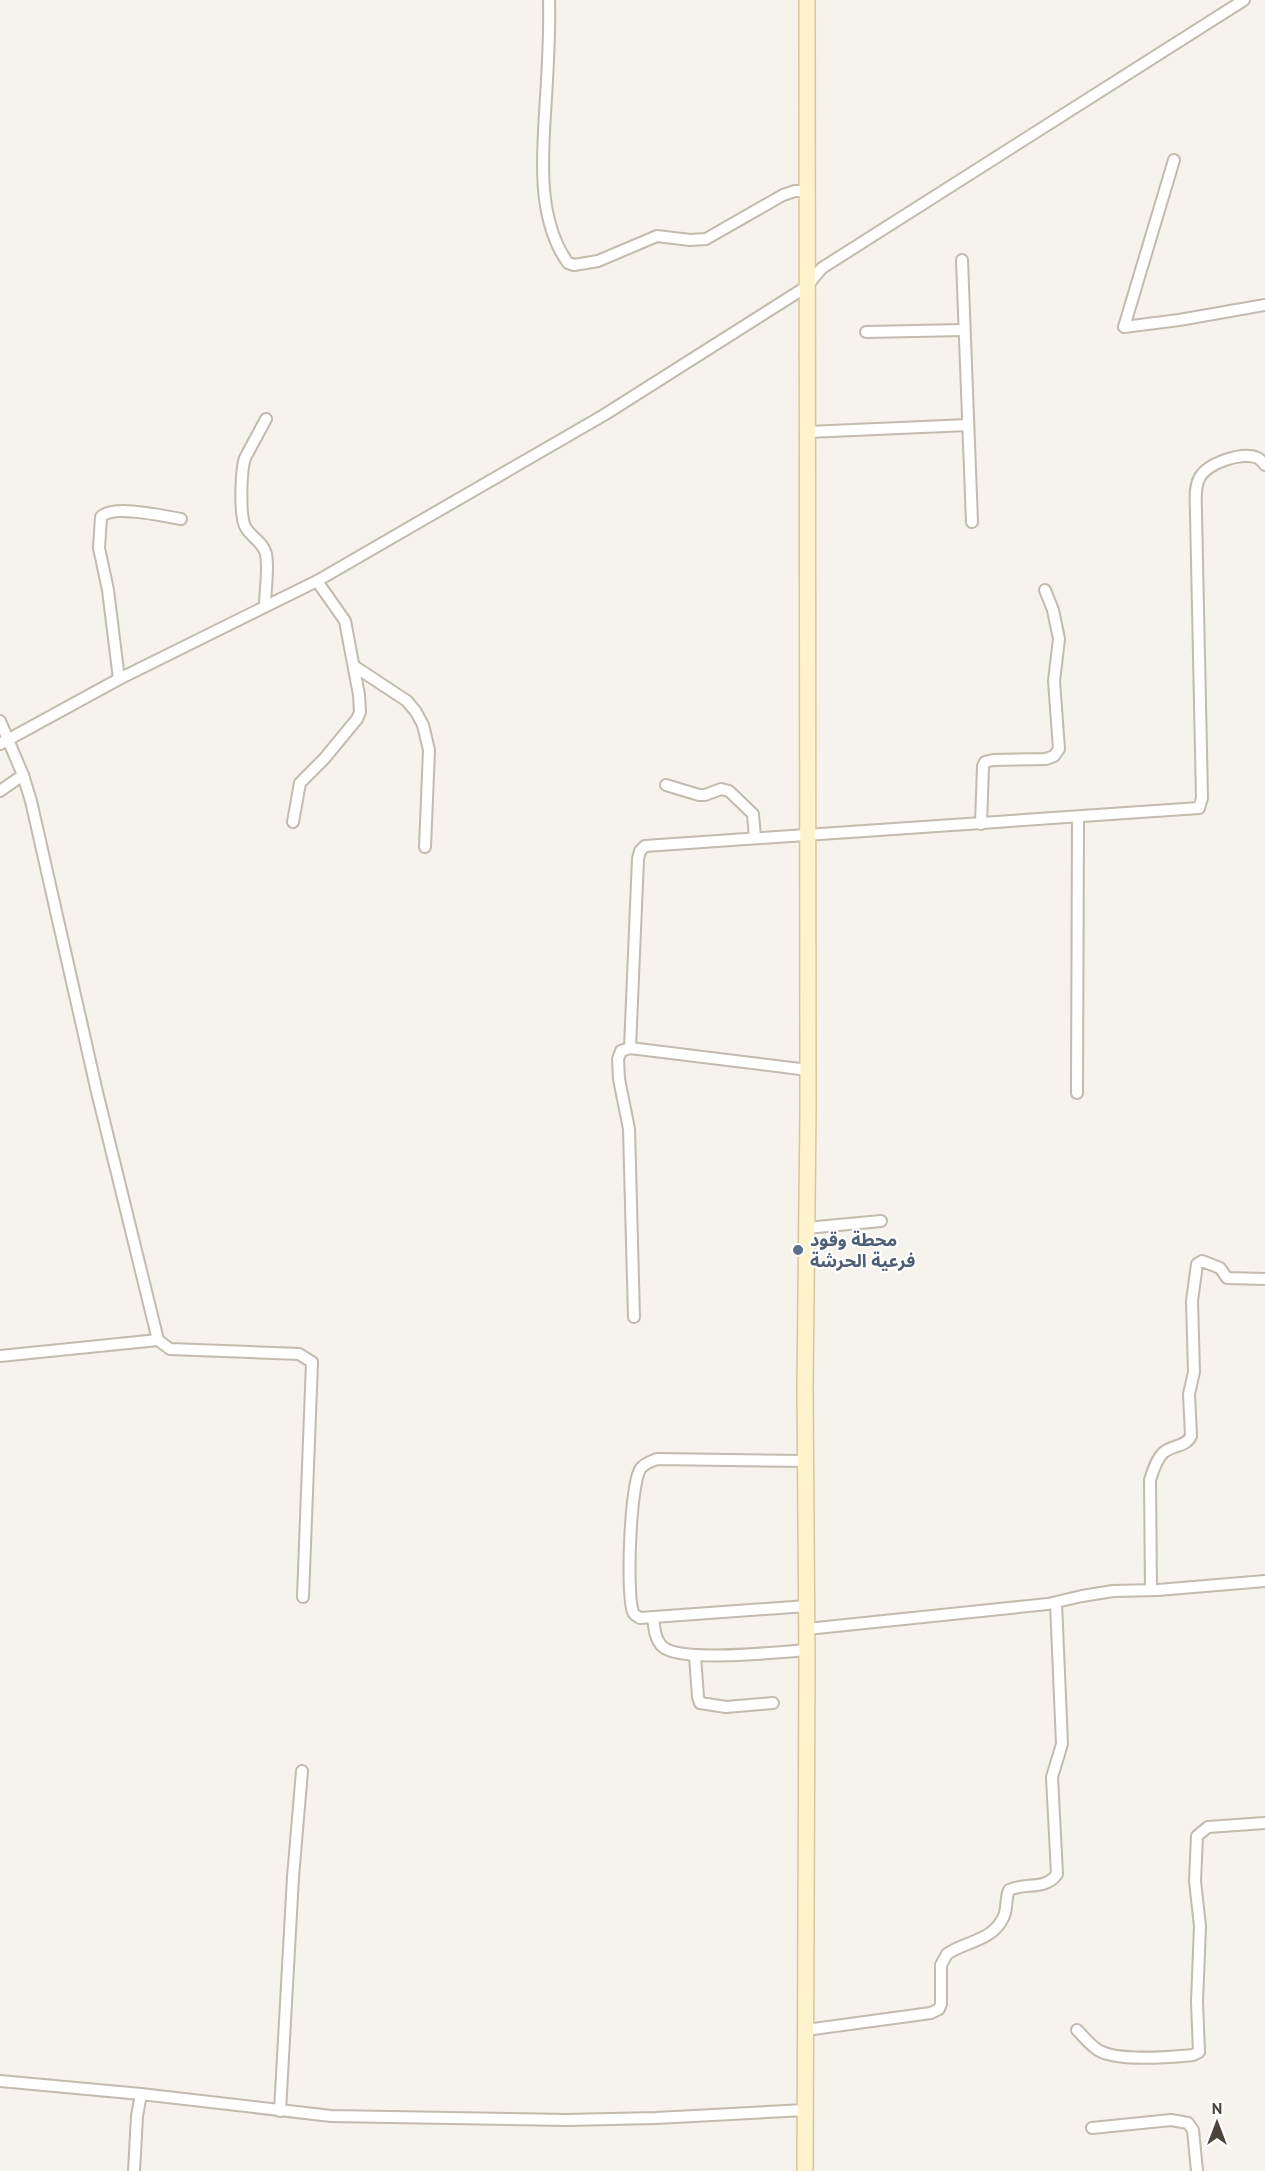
<svg xmlns="http://www.w3.org/2000/svg" width="1265" height="2171" font-family="'PT Sans','Noto Sans Arabic',sans-serif">
<style>
.lines{fill:none;stroke-linecap:round;stroke-linejoin:round}
.street-casing{stroke:#c2bbae;stroke-width:14}
.secondary-casing{stroke:#d6c79b;stroke-width:18}
.street{stroke:#fff;stroke-width:10}
.secondary{stroke:#fff3cd;stroke-width:15}
.service-dot{fill:#5c6f8a;stroke:#fff;stroke-width:2}
.labels{text-anchor:middle;stroke-width:4.5;stroke-linejoin:round;paint-order:stroke}
.service-label{font-size:18px;font-weight:bold;fill:#4e5e75;stroke:#fff;text-anchor:start}
</style>
<rect width="100%" height="100%" fill="#f6f3ec"/>
<g class="lines">
<defs>
<g id="street">
<path d="M549,0C550,32 548,65 546,97C543,150 535,217 568,263L574,265L598,261L657,236L690,240L706,239L783,195L795,191H807"/>
<path d="M1174,160L1124,327L1179,320L1265,305"/>
<path d="M962,260L972,522"/>
<path d="M866,332L963,330"/>
<path d="M808,432L968,425"/>
<path d="M265,606C265,590 269,570 266,554C263,542 252,538 246,528C239,518 241,470 245,458L266,419"/>
<path d="M354,666L407,701L416,712L423,725L429,750L425,847"/>
<path d="M119,679L108,590L99,548L101,517C113,504 163,516 181,519"/>
<path d="M0,721L23,775L31,801L97,1092L158,1340L170,1349L299,1354L312,1362L303,1597"/>
<path d="M0,744L119,679L317,581L604,415L806,287L822,268L1244,0"/>
<path d="M666,785L699,795H705L721,789L729,791L753,814L755,838"/>
<path d="M0,791L23,775"/>
<path d="M293,822L300,783L324,759L357,719L360,712L359,695L345,621L317,581"/>
<path d="M981,824L983,766L985,762L993,760L1046,759L1054,756L1059,749L1054,681L1059,639L1053,610L1045,590"/>
<path d="M630,1048L638,859L640,851L645,846L1199,808L1202,798L1196,513C1196,502 1194,489 1199,479C1206,463 1243,451 1258,458C1260,459 1264,464 1265,465"/>
<path d="M1077,1093L1078,818"/>
<path d="M806,1228L881,1221"/>
<path d="M634,1317L629,1129L619,1079L618,1059L621,1051L630,1048L808,1070"/>
<path d="M0,1356L158,1340"/>
<path d="M806,1461L657,1459C652,1461 645,1463 641,1468C630,1482 626,1594 633,1612C634,1615 637,1616 640,1618L807,1606"/>
<path d="M1151,1590L1150,1480C1153,1471 1156,1460 1163,1453C1172,1445 1186,1447 1191,1436L1189,1394L1194,1372L1192,1301L1197,1264L1202,1261L1220,1268L1227,1278L1265,1279"/>
<path d="M653,1617C654,1627 655,1640 663,1647C682,1663 779,1652 807,1650"/>
<path d="M807,1629L1048,1604L1082,1596L1113,1591L1158,1590L1265,1581"/>
<path d="M695,1656L698,1697L700,1703L726,1707L773,1703"/>
<path d="M806,2030L931,2013L939,2009L941,2004V1965L947,1954C966,1941 992,1941 1003,1918C1008,1909 1005,1899 1009,1890C1026,1882 1045,1891 1057,1874L1052,1777L1062,1744L1056,1603"/>
<path d="M1077,2030C1083,2036 1090,2045 1098,2050C1117,2062 1170,2057 1193,2055L1199,2052L1197,2002L1200,1926L1195,1881L1197,1836L1208,1827L1265,1823"/>
<path d="M0,2081L141,2094L331,2116L567,2120L656,2118L805,2110"/>
<path d="M280,2111L293,1877L302,1771"/>
<path d="M1092,2128L1171,2120L1188,2123L1193,2130L1197,2171"/>
<path d="M134,2171L137,2116L141,2094"/>
</g>
<path id="secondary" d="M805,2171L807,1663L805,1386L808,1111L807,0"/>
</defs>
<use href="#street" class="street-casing"/>
<use href="#secondary" class="secondary-casing"/>
<use href="#street" class="street"/>
<use href="#secondary" class="secondary"/>
</g>
<circle class="service-dot" cx="798" cy="1250" r="6"/>
<g class="labels">
<g class="service-label">
<text x="810" y="1246">محطة وقود<tspan x="810" dy="21">فرعية الحرشة</tspan></text>
</g>
</g>
<g transform="translate(1217 2123)" stroke="#ffffff" stroke-width="4.5" paint-order="stroke">
<path d="M0-4.5L10 22L0 15L-10 22Z" fill="#4b4439"/>
<text y="-9" font-size="16" font-weight="bold" text-anchor="middle" fill="#4b4439">N</text>
</g>
</svg>
